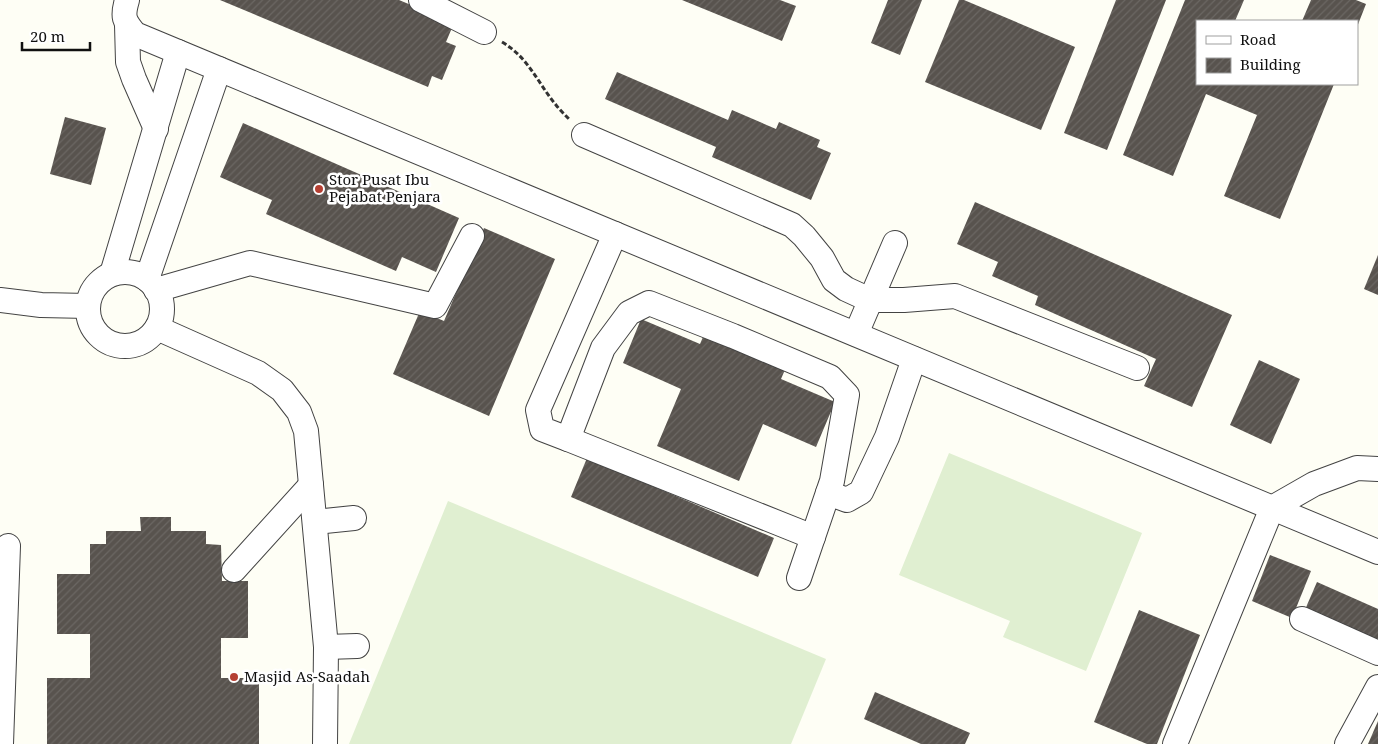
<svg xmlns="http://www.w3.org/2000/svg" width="1378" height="744" font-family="'Noto Serif',serif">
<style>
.pitch{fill:#e0efd1}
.building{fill:url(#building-hatch)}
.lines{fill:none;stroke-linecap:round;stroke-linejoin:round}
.minor-casing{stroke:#434343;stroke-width:26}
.path{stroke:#323232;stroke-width:3;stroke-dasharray:5 2.5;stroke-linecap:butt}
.minor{stroke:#fff;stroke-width:24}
.poi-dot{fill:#b54033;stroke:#fff;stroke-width:2}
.labels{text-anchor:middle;stroke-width:5;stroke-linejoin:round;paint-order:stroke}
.poi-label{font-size:15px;fill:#101010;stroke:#fff;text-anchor:start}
</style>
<defs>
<pattern id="building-hatch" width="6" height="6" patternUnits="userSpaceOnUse" patternTransform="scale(1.25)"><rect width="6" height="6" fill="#58534e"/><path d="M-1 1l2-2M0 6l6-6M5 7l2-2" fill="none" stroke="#6b6763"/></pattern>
</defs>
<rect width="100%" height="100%" fill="#fefef5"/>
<g class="pitch">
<path d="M949,453L1142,533L1086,671L1003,637L1010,621L899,575Z"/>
<path d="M448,501L826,659L791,744H349Z"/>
</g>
<g class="building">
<path d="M220,0H399L454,23L446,42L456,46L442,80L432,76L428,87Z"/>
<path d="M682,0H780L796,6L782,41Z"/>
<path d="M888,0H922L900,55L871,43Z"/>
<path d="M959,0H964L1075,47L1041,130L925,82Z"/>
<path d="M1116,0H1166L1107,150L1064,133Z"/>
<path d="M1185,0H1244L1235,21H1197V84H1334L1280,219L1224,196L1257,115L1206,94L1173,176L1123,155Z"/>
<path d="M1311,0H1356L1366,4L1357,27V21H1302Z"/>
<path d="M617,72L728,120L732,110L776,129L779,122L820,140L817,147L831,153L811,200L712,157L716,147L605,99Z"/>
<path d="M65,117L106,128L91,185L50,174Z"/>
<path d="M243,123L459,218L436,272L402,257L396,271L266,214L272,200L220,177Z"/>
<path d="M975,202L1232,315L1192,407L1144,386L1156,359L1035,305L1038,296L992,276L998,262L957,244Z"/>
<path d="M484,228L555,259L489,416L393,374L420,311L444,321Z"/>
<path d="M1378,255V295L1364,289Z"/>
<path d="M641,319L700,344L706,330L787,365L781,379L835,402L816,447L763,424L739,481L657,446L681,389L623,363Z"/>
<path d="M1259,360L1300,379L1271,444L1230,425Z"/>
<path d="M587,458L774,538L758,577L571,497Z"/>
<path d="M140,517H171V531H206V544L221,545L222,581H248V638H221V678H259V744H47V678H90V634H57V574H90V544H106V531H141Z"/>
<path d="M1270,555L1311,571L1292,618L1252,601Z"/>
<path d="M1317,582L1378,609V638L1376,643L1304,612Z"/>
<path d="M1139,610L1200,635L1157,744H1147L1094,722Z"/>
<path d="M875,692L970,733L965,744H921L864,719Z"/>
<path d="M1378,721V744H1368Z"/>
</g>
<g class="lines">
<defs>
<g id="minor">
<path d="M127,0C122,17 124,21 135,34L1378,552"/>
<path d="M421,0L484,32"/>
<path d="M127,25L128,62L134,79L156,129"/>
<path d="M584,135L792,225L804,236L822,258L834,280L846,289L870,300H904L955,296L1137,368"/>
<path d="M615,234L538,410L542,429L568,439L603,348L629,313L649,303L733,336L830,377L847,395L832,481L799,578"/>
<circle cx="125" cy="309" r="37"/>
<path d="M112,274L178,52"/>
<path d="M147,279L219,69"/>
<path d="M156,290L250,263L435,306L472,236"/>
<path d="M0,300L41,305L88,306"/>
<path d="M157,328L258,373L282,390L299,412L306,431L326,647L325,744"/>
<path d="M856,334L895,243"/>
<path d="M568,439L813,537"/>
<path d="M828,493L847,500L861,492L887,437L914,359"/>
<path d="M315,522L354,518"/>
<path d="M234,570L311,485"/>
<path d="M1302,619L1378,653"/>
<path d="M326,647L357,646"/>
<path d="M1,744L8,546"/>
<path d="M1175,744L1272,508L1314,484L1357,468L1378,469"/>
<path d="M1347,744L1378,687"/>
</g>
</defs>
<use href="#minor" class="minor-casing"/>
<path class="path" d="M502,42C529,58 537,82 556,105C560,110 565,115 570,120"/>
<use href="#minor" class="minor"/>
</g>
<g class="poi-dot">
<circle cx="319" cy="189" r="5"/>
<circle cx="234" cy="677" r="5"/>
</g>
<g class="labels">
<g class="poi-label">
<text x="329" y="185">Stor Pusat Ibu<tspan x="329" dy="17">Pejabat Penjara</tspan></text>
<text x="244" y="682">Masjid As-Saadah</text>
</g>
</g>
<rect x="1196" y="20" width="162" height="65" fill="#ffffff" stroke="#9f9f9f"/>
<rect x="1206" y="36" width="25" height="8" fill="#ffffff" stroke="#9f9f9f"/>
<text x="1240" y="45" font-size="15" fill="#101010">Road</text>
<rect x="1206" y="58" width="25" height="15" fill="url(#building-hatch)" stroke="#9f9f9f"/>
<text x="1240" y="70" font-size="15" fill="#101010">Building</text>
<path d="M22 42v8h68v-8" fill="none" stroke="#101010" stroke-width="2.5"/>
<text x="30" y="42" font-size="15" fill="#101010" stroke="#ffffff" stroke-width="4" paint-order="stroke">20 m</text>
</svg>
